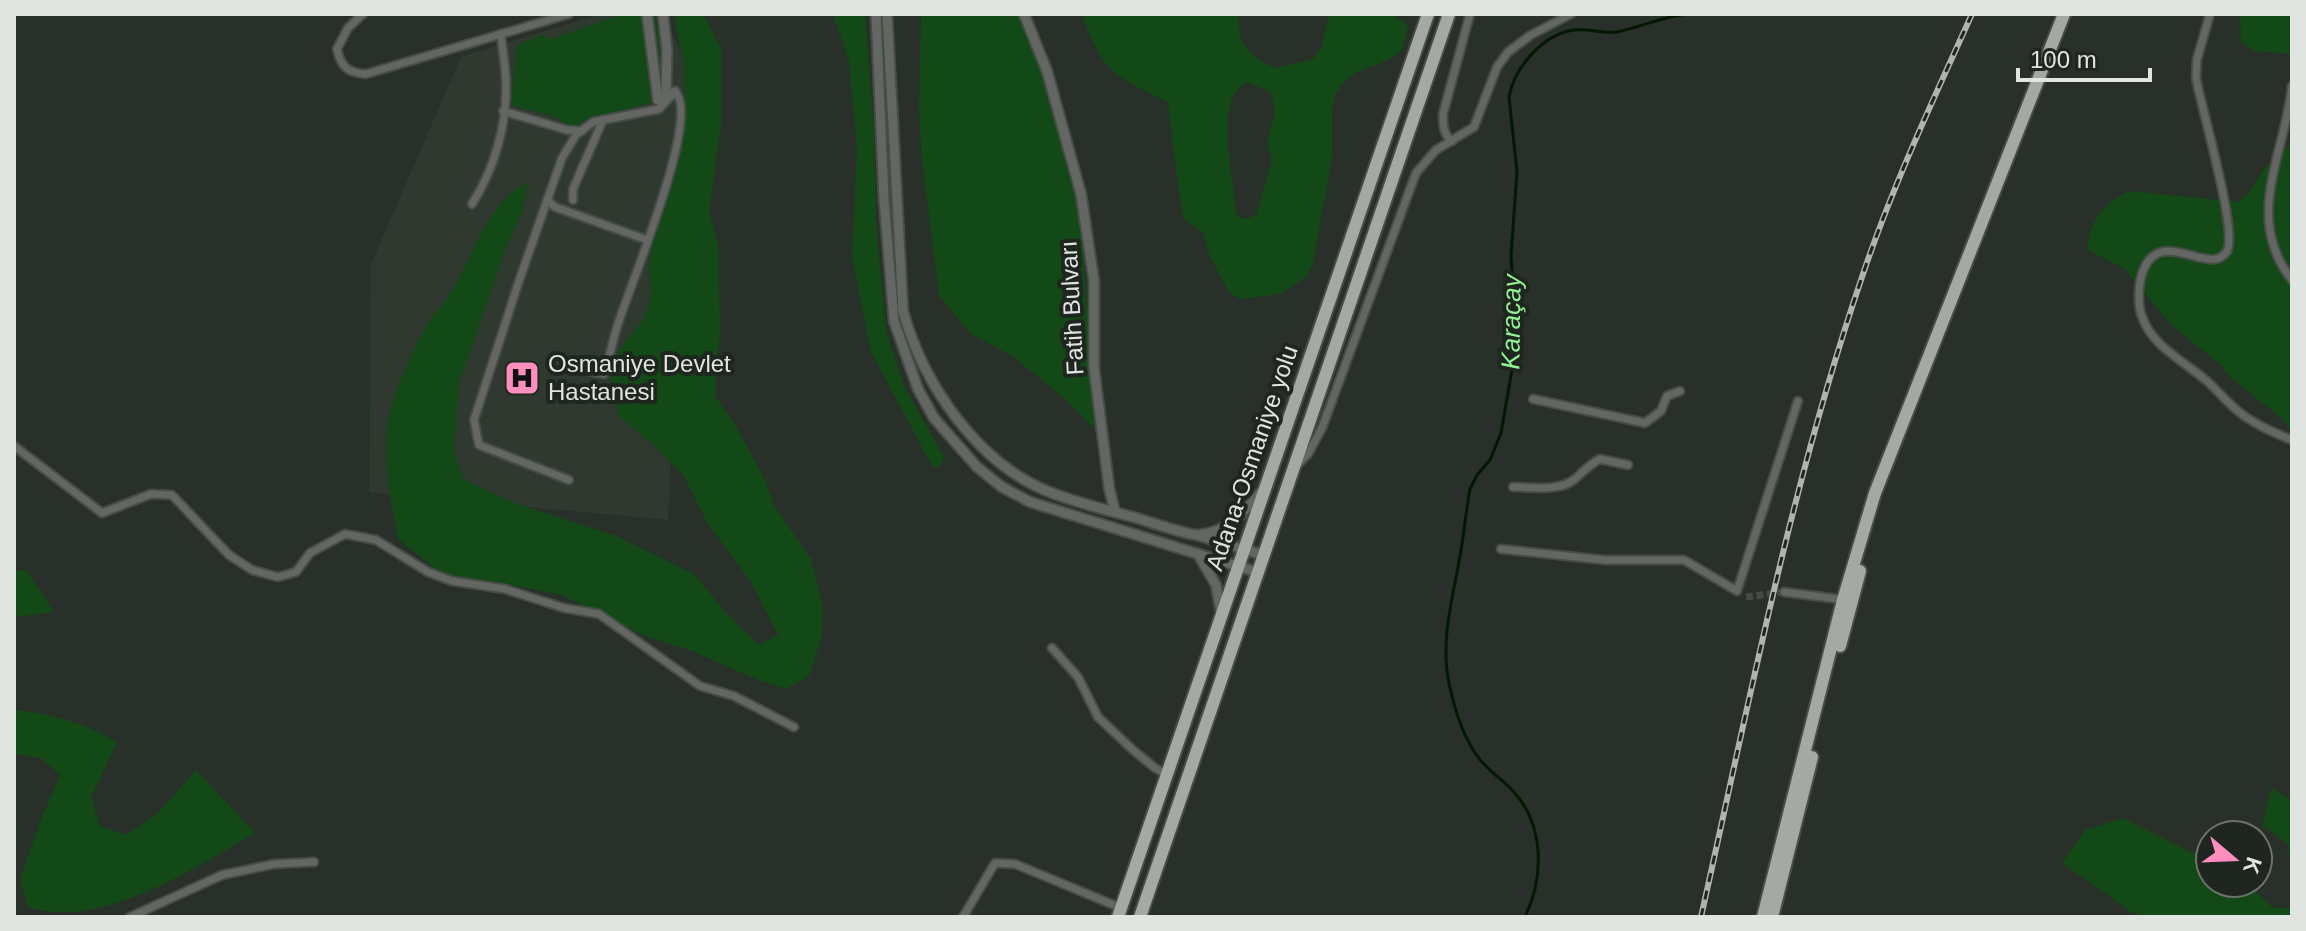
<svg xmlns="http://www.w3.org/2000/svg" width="2306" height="931" font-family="Helvetica,sans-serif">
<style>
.built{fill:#2f392f}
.green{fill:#124917;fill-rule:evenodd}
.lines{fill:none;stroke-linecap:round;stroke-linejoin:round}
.stream{stroke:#021803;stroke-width:3}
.minor-tunnel{stroke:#454a45;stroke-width:7;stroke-dasharray:7 3.5;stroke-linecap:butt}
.minor-casing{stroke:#464c46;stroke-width:11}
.tertiary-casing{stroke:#464c46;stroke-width:13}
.trunk-casing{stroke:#464c46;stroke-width:16}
.minor{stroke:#636663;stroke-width:7}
.tertiary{stroke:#636663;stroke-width:9}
.trunk{stroke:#a4aaa3;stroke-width:12}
.rail-casing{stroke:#b0b4b0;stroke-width:6}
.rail{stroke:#1f251f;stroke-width:3;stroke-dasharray:9;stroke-linecap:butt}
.labels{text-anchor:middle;stroke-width:8;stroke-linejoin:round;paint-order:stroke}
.street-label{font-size:24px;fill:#e1e5e1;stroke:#1f251f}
.poi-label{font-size:24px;fill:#e1e5e1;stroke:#1f251f;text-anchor:start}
.water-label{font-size:26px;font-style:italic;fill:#91f394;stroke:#1f251f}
</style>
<rect width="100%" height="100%" fill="#292f29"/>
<path class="built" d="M600,14H660L690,64L668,520L369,492L371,264L461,57Z"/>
<g class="green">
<path d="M623,14H656L663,88L661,100L585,120L577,126H568L556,117L511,105L517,45L541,35L550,39Z"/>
<path d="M676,14H703L721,48V123L709,213L718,241L720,329L715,396L737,428L765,480L775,507L811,559L823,607L822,636L809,676L786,689L758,680L692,651L642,635L562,595L500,583L445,576L398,539C392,504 383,465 387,429C391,397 415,342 433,315C439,307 447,300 452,291C470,260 492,195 528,183L523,210L505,250L459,383L454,450L463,479L512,502L616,536L694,574L728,615L759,645L778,635L751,582L708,524L683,475L653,444L619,416L610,379L618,351L644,319L651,296L649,266L659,209L673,180L685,106L684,61L675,23Z"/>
<path d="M833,14H865L874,130L877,238L887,334L904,386L944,457L941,465L933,468L871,352L852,257L857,149L849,61Z"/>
<path d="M921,14H1021L1048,87L1081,221L1095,429L1063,397L1014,357L971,334L939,295L921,152L919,106Z"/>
<path d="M1082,14H1239C1238,47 1247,53 1275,68L1313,59L1322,46L1329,14H1392L1408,25L1402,50L1388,60L1355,73L1343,83L1336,93L1332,108V156L1313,263L1307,276L1280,294L1240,299L1230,293L1225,285L1209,254L1203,233L1184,219L1176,171L1168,102C1114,76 1103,73 1082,14ZM1247,82L1271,92L1275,113L1267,141L1272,161L1256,215L1247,219L1240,218L1236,212C1233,181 1222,131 1231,101C1234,92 1239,87 1247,82Z"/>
<path d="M2240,14H2292V54L2255,51L2241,42Z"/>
<path d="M2292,143V431L2280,417L2230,377L2222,366L2170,324L2125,269L2088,250C2086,225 2106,199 2131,191L2238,202L2249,193L2265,167Z"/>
<path d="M26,570L54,612L14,617V571Z"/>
<path d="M14,710C50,713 86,723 117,742L91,798L100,826L127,835L159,812L196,770L255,833C195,868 99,931 28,907L20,880L40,822L60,775L41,758L14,754Z"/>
<path d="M2271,788L2292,800V872L2288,844L2262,825Z"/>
<path d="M2123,818L2210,862V883H2246L2273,908H2292V917H2143L2130,911L2062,863L2085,830Z"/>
</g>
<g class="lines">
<g class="stream">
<path d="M1703,14H1713"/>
<path d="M1525,917C1544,877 1545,825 1513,791C1502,779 1487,770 1478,757C1463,737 1454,707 1449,683C1440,640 1453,597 1460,556C1464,534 1466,511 1470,489L1477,475L1490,460L1501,433L1517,341L1511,256L1517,172L1509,97C1514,68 1543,34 1574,30C1589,28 1602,34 1617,32C1642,27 1663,16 1689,14"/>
</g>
<path class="minor-tunnel" d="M1746,597L1784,592"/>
<defs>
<g id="minor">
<path d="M363,14L348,28L337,49C341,67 348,73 366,74L569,14"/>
<path d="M2210,14L2197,59L2196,78C2201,107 2238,231 2227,251C2211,279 2161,224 2143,271C2138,285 2137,306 2143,319C2153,347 2187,363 2208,382C2220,393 2230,406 2243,415C2258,426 2275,433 2292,440"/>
<path d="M2292,86C2285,154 2243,218 2292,280"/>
<path d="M503,111L567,130L582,131"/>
<path d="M1452,141C1443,134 1443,125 1443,114L1470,14"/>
<path d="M547,200L555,207L647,240"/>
<path d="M573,200V189L603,120"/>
<path d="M472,204C494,170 507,125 506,84C506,67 502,50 501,34"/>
<path d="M1533,399L1645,423L1661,411L1667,396L1680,391"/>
<path d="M14,446L102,513L151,494L172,495L229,555L252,570L278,577L296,572L310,553L345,534L376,540L428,572L452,581L505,589L564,608L599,614L700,686L734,696L794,727"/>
<path d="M1296,466L1308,454L1322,428L1416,173L1436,150L1474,127L1497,67L1508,52L1531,35L1571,14"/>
<path d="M569,480L479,445L474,420L519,281L562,158L576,135L593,122L659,109L675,92C702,114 630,286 619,321C613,338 610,357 604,374L589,371"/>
<path d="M1513,487C1532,487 1559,492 1575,479C1584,471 1590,464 1600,459L1628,465"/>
<path d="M1501,549L1605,560H1684L1737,591L1798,401"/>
<path d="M1784,592L1846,600"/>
<path d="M1052,648L1078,677L1098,717L1133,750L1155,768L1166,774"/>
<path d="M130,917L222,875L274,864L314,862"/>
<path d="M963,917L995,863L1015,864L1121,908"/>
</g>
<g id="tertiary">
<path d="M647,14L658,100L675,92"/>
<path d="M663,14L667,50L666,96L668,95"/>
<path d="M876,14L884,199L894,321L918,389L934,418L977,467L1002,487L1030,502L1198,554L1216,585L1221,612"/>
<path d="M887,14L903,311C923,384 978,465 1052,493C1078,503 1106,510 1133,517C1148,521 1186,535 1198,535C1226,533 1245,512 1261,492"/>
<path d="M1024,14L1047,71L1081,194L1094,281V368L1109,487L1115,512"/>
<path d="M1197,535L1263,555"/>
<path d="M1198,554L1257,572"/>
</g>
<g id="trunk">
<path d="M1840,646L1860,571"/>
<path d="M1118,917L1428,14"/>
<path d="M1140,917L1449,14"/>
<path d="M1763,917L1843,600L1875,493L2064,14"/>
<path d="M1772,917L1812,757"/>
</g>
</defs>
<use href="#minor" class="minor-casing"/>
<use href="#tertiary" class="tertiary-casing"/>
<use href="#trunk" class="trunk-casing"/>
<use href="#minor" class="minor"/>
<use href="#tertiary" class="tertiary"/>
<use href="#trunk" class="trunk"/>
<defs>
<path id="rail" d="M1701,917C1749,703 1791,485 1862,277C1892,187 1933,100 1972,14"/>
</defs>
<use href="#rail" class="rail-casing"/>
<use href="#rail" class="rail"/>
</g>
<defs>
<symbol id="hospital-square" viewBox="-11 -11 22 22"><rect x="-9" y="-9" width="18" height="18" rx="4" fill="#fe8ebd" stroke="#1f251f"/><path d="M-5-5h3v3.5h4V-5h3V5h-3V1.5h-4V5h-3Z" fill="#111"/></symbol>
</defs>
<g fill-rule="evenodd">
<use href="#hospital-square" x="502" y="358" width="40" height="40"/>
</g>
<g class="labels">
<g class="street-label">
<text transform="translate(1072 308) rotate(-93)" y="8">Fatih Bulvarı</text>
<text transform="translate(1252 458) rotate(-71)" y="8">Adana-Osmaniye yolu</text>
</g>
<g class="poi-label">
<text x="548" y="372">Osmaniye Devlet<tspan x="548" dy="28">Hastanesi</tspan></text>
</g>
<g class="water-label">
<text transform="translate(1511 322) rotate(-89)" y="9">Karaçay</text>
</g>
</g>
<rect width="2306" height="931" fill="none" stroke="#e1e5e1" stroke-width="32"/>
<g transform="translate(2234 859) rotate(109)"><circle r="38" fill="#1f251f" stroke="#6d726d" stroke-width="2"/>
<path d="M0-6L14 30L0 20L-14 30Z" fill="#fe8ebd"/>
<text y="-12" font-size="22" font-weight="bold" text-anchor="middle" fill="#e1e5e1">K</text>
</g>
<path d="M2018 68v12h132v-12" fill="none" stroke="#e1e5e1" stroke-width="4"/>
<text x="2030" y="68" font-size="24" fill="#e1e5e1" stroke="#1f251f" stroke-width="6" paint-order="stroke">100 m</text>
</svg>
